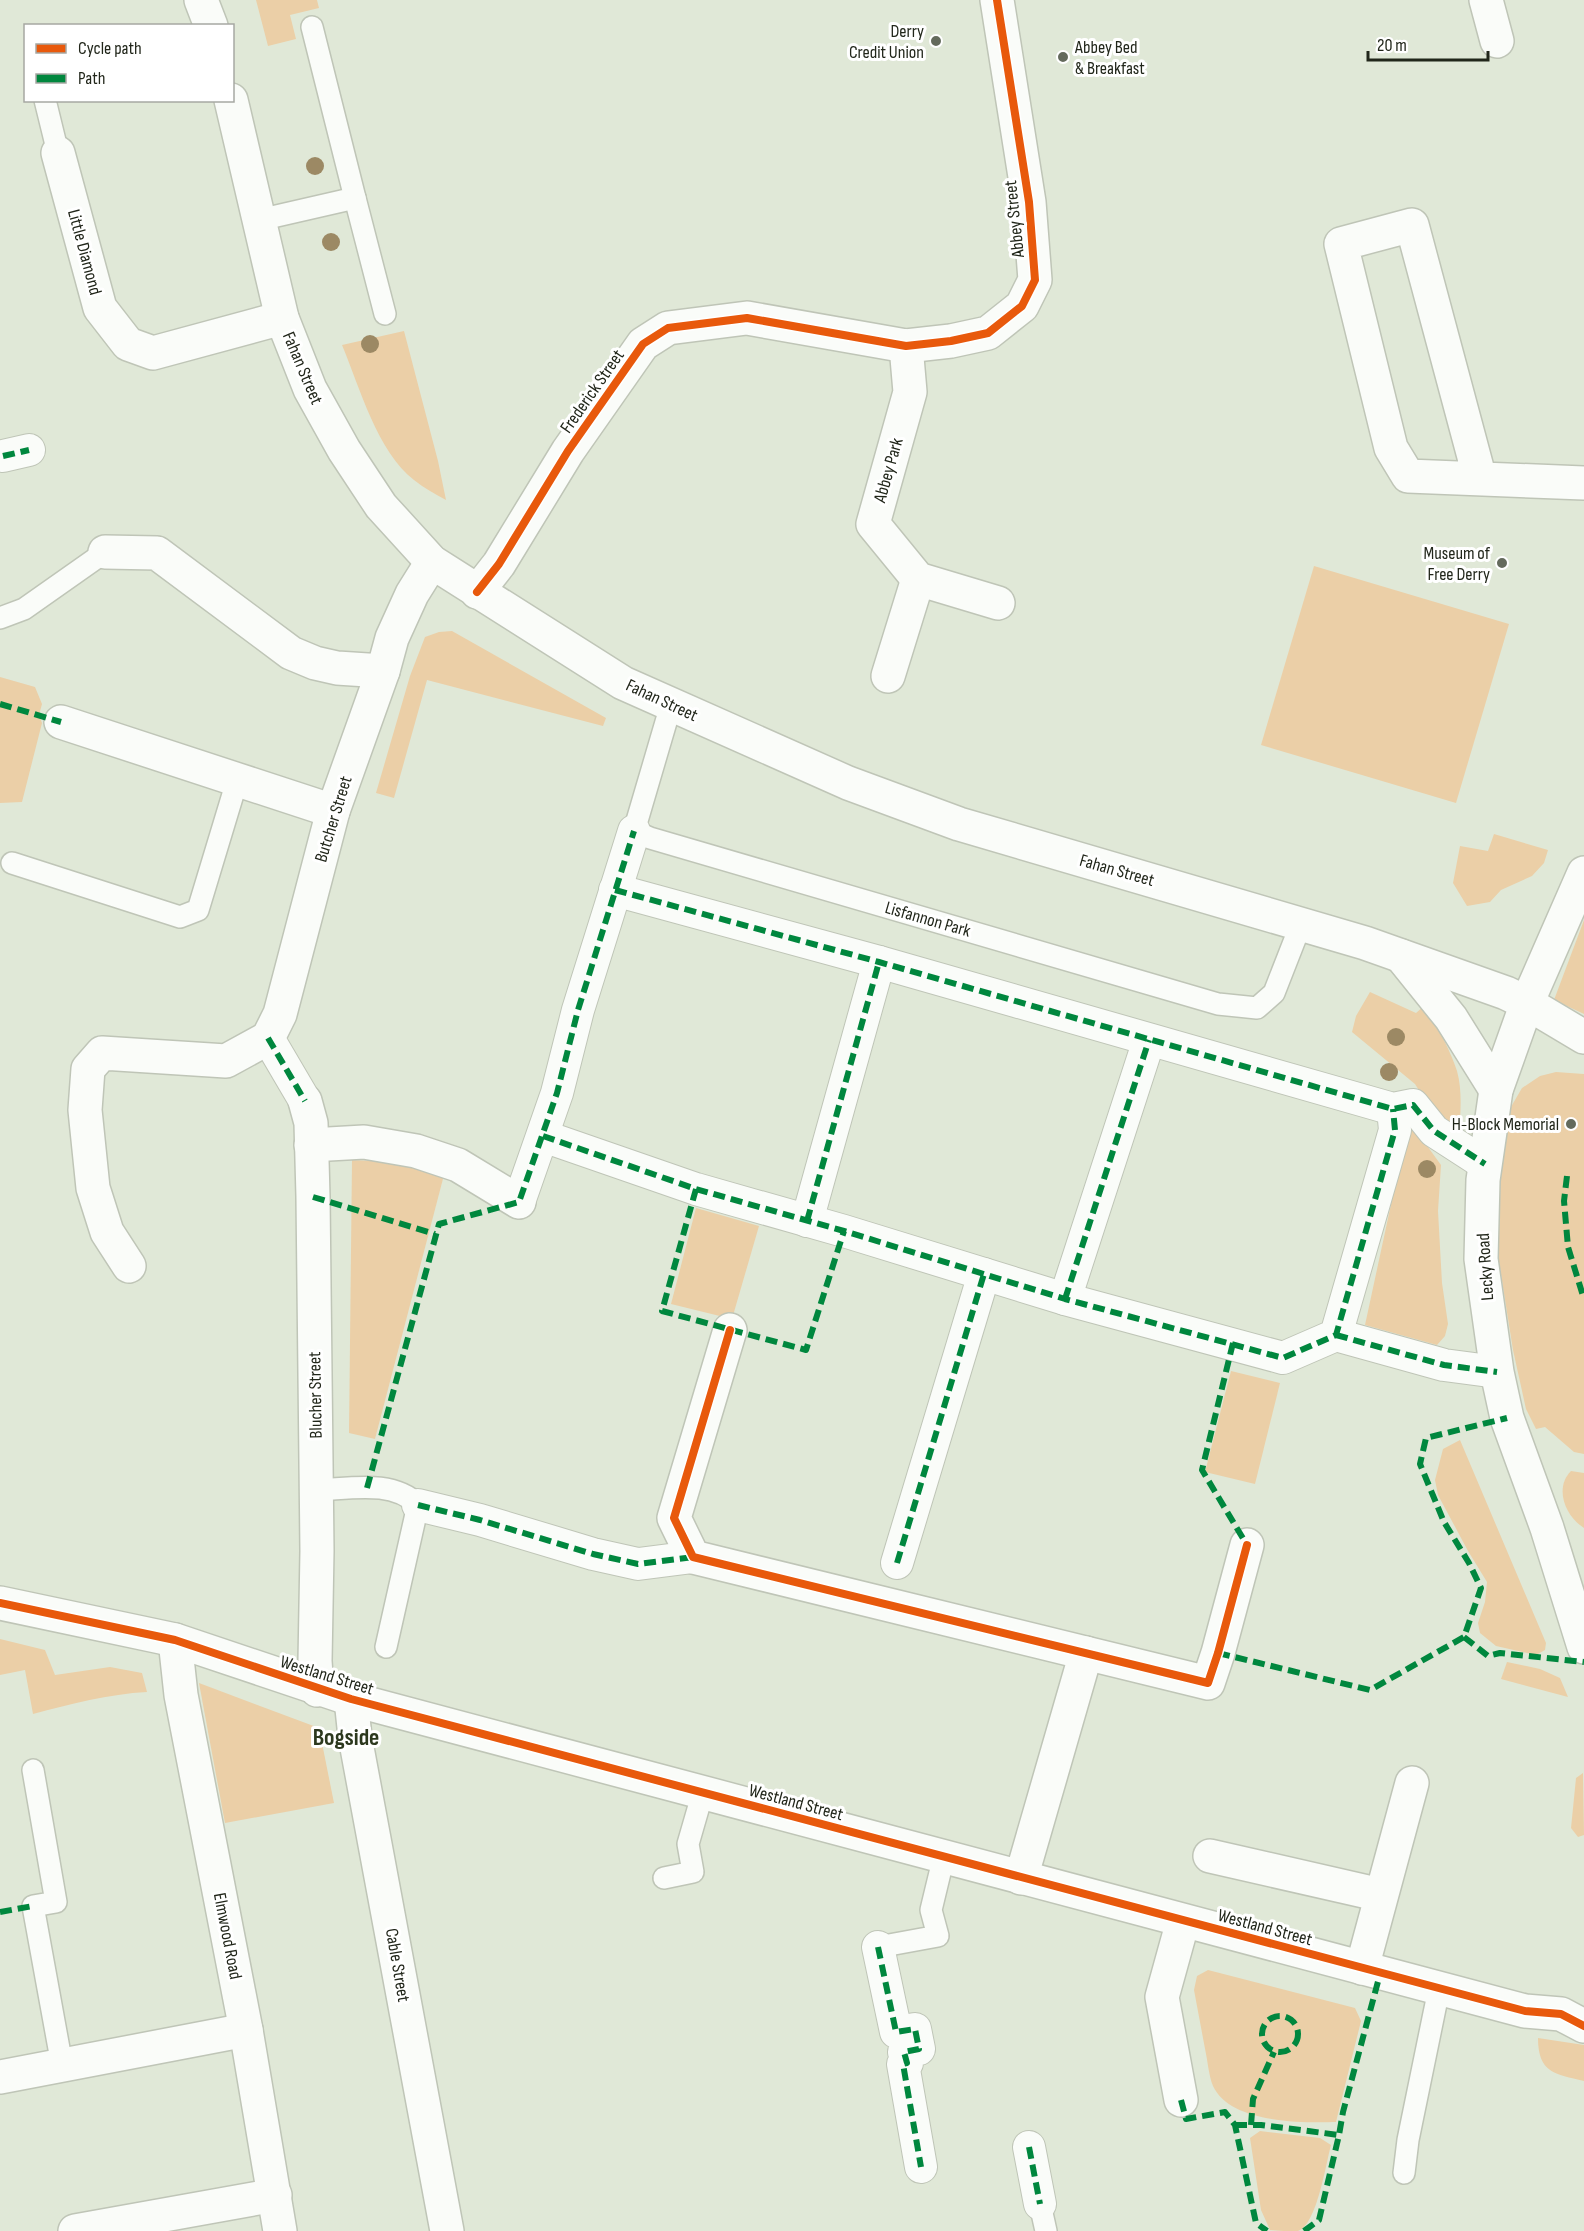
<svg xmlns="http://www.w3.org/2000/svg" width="1584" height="2231" font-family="'Sofia Sans Condensed',sans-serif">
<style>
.green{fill:#ebcfa7}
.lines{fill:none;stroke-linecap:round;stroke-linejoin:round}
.service-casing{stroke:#bfc5b7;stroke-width:24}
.pedestrian-casing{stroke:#bfc5b7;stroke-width:34}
.minor-casing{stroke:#bfc5b7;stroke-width:36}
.tertiary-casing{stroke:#bfc5b7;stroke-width:36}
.secondary-casing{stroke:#bfc5b7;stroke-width:36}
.service{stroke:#fafcf9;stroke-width:21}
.pedestrian{stroke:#fafcf9;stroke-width:32}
.minor{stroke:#fafcf9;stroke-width:33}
.tertiary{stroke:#fafcf9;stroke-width:33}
.secondary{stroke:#fafcf9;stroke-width:33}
.quiet{stroke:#00873e;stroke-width:6;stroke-dasharray:12 6;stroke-linecap:butt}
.cycleway-casing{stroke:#fff;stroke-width:11}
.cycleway{stroke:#e8590c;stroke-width:8}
.tree{fill:#9c8964}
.poi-dot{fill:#646a5c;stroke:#fff;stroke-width:2}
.labels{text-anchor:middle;stroke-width:6;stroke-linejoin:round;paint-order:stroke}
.poi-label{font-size:18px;fill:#21261a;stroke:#fff;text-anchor:end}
.street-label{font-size:18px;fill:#21261a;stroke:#fff}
.district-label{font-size:24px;font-weight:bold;fill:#2c381e;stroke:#fff}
</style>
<rect width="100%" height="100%" fill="#e0e8d7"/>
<g class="green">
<path d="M256,0H317L319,8L290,15L296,39L268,46Z"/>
<path d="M404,331L438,461L446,500C435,494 424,488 414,480C377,451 360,388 342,345Z"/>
<path d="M1314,566L1509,624L1456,803L1261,745Z"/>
<path d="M452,631L606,718L603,726L427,680L394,798L376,793L410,676L425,637L439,632Z"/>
<path d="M0,677L35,687L42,704L39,715L42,723L22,802L0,803Z"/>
<path d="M1494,834L1548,850L1544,863L1532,876L1501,890L1490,902L1467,906L1453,883L1460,846L1488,851Z"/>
<path d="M1584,920V1014L1554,1000Z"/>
<path d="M1370,992L1416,1013L1424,1006L1428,1011C1439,1030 1450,1050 1457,1071C1463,1092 1460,1117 1459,1138L1448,1136L1415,1084L1352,1032L1356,1016Z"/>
<path d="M1556,1072L1584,1074V1454L1574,1452L1545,1427L1536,1429L1526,1409L1513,1350L1496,1243V1164L1508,1112L1522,1088L1540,1076Z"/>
<path d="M1409,1121L1441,1165L1438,1211L1442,1283L1448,1324L1445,1336L1437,1345L1365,1325Z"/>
<path d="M352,1160L398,1162L444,1175L375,1439L349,1433Z"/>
<path d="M696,1208L759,1226L732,1319L671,1304Z"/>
<path d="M1231,1371L1280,1383L1255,1484L1205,1472Z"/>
<path d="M1460,1440L1546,1643L1545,1650L1536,1655L1496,1646L1480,1633L1478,1623L1485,1602L1487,1582L1468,1551L1438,1495L1435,1480L1443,1449Z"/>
<path d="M1571,1471L1584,1473V1528C1565,1516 1554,1488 1571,1471Z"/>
<path d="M0,1639L45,1650L55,1675L110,1667L142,1673L147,1692C109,1694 70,1704 33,1714L25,1670L0,1675Z"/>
<path d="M1507,1662L1540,1669L1560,1678L1568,1697L1501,1679Z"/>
<path d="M199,1683L319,1728L334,1803L225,1823Z"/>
<path d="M1583,1773L1584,1835L1578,1837L1571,1828L1576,1778Z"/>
<path d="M1208,1970L1355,2008L1361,2021L1336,2122C1301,2123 1230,2123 1213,2086C1209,2076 1208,2064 1206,2054C1202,2033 1198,2011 1194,1990L1197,1976Z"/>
<path d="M1538,2038L1584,2045V2081C1555,2074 1538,2073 1538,2038Z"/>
<path d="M1260,2131L1320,2138L1331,2145C1326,2163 1317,2225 1298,2231C1291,2231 1277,2231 1270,2230L1261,2210L1250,2138Z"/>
</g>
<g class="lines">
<defs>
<g id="service">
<path d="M45,100L58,153"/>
<path d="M355,198L385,314"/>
<path d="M259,220L355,198L312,27"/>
<path d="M0,618L24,609L105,552"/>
<path d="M671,705L634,831L650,838L1218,1004L1257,1008L1274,993L1301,924"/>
<path d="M12,863L180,917L198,910L237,781"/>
<path d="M316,1490C349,1489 393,1479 418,1505L386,1647"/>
<path d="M33,1770L56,1902L33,1906L62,2065"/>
<path d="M664,1878L693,1872L688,1844L703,1792"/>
<path d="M878,1947L938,1936L931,1910L944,1856"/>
<path d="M1404,2173L1408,2140L1439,1989"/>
<path d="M1040,2204L1046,2231"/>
</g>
<g id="pedestrian">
<path d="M3,456L29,450"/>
<path d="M615,890L879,962L1393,1109L1413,1105L1434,1131L1485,1164"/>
<path d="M268,1038L305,1101"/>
<path d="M543,1136L696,1189L844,1231L1065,1299L1283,1358L1336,1335L1395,1130L1393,1109"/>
<path d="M519,1202L557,1093L578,1010L634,831"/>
<path d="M807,1221L879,962"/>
<path d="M1065,1299L1149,1040"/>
<path d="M1336,1335L1444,1365L1497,1372"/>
<path d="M418,1505L480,1520L593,1554L638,1564L693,1557"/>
<path d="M897,1563L984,1274"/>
<path d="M878,1947L896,2032L915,2029L919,2049L904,2052L907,2063L903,2064L921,2167"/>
<path d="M1029,2147L1040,2204"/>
</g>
<g id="minor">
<path d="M1486,0L1497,41"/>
<path d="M58,153L100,308L128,344L153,353L282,318"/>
<path d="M906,346L910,392L873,524L918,579L998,603"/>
<path d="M1480,479L1412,225L1341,244L1391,448L1408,476L1584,483"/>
<path d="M105,552L157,553L291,653L315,663L337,668L383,671"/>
<path d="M477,592L499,564L568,451L643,344L668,328L747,318L906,346L951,341L988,333L1022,306L1035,280L1029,202L997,0"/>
<path d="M888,676L918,579"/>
<path d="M61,722L333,811"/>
<path d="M305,1101L311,1123L313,1197L317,1551L315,1661L317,1690"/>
<path d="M311,1145L364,1142L416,1151L458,1165L519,1202"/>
<path d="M129,1266L107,1232L93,1188L85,1110L88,1069L102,1053L226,1061L268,1038L280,1014L333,811L383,671L392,638L412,594L432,562"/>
<path d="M730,1330L674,1518L693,1557L1208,1683L1218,1653L1247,1545"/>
<path d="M175,1640L181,1695L246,2030L280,2231"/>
<path d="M351,1699L355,1737L447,2231"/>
<path d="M1210,1856L1381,1895"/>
<path d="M1021,1878L1086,1653"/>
<path d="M1362,1968L1412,1783"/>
<path d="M0,2077L246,2030"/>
<path d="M1181,2100L1162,1997L1183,1921"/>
<path d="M75,2231L275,2195"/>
</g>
<path id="tertiary" d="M0,1603L175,1640L351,1699L1525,2011L1561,2014L1584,2026"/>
<g id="secondary">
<path d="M201,0L211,26"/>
<path d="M231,100L282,318L310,389L344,450L381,506L432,562L623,683L848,783L959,824L1365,943L1506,993L1527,1003L1584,1037"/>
<path d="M1584,873L1527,1003L1496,1090L1483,1180L1481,1259L1497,1372L1507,1418L1547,1528L1584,1647"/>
<path d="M1401,956L1451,1018L1496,1090"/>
</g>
</defs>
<use href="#service" class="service-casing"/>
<use href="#pedestrian" class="pedestrian-casing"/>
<use href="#minor" class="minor-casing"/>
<use href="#tertiary" class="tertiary-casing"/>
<use href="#secondary" class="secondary-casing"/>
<use href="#service" class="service"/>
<use href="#pedestrian" class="pedestrian"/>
<use href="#minor" class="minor"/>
<use href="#tertiary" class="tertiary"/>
<use href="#secondary" class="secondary"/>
<g class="quiet">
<path d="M3,456L29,450"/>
<path d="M0,704L61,722"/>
<path d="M615,890L879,962L1393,1109L1413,1105L1434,1131L1485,1164"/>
<path d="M268,1038L305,1101"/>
<path d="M543,1136L696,1189L844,1231L1065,1299L1283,1358L1336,1335L1395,1130L1393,1109"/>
<path d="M1567,1176L1564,1201L1568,1247L1584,1299"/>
<path d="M696,1189L662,1311L806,1350L844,1231"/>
<path d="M313,1197L435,1234"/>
<path d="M807,1221L879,962"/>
<path d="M1065,1299L1149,1040"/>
<path d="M1336,1335L1444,1365L1497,1372"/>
<path d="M1233,1343L1202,1470L1247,1545"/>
<path d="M367,1488L439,1224L519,1202L557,1093L578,1010L634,831"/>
<path d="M418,1505L480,1520L593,1554L638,1564L693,1557L690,1553"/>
<path d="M897,1563L984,1274"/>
<path d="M1464,1637L1488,1656L1500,1653L1584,1662"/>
<path d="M1218,1653L1370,1690L1464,1637L1481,1588L1469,1563L1444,1522L1420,1464L1426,1438L1507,1418"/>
<path d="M0,1912L33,1906"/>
<path d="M878,1947L896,2032L915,2029L919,2049L904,2052L907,2063L903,2064L921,2167"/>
<circle cx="1280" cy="2034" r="18"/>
<path d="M1181,2100L1186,2119L1225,2112L1235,2125L1256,2223L1267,2231"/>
<path d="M1235,2125H1261L1339,2135"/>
<path d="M1251,2125L1253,2099L1274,2052"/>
<path d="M1029,2147L1040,2204"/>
<path d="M1304,2231L1319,2220L1339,2135L1343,2112L1380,1974"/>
</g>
<defs>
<g id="cycleway">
<path d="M477,592L499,564L568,451L643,344L668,328L747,318L906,346L951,341L988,333L1022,306L1035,280L1029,202L997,0"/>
<path d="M730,1330L674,1518L693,1557L1208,1683L1218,1653L1247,1545"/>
<path d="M0,1603L175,1640L351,1699L1525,2011L1561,2014L1584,2026"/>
</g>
</defs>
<use href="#cycleway" class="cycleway-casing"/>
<use href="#cycleway" class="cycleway"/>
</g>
<g class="tree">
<circle cx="315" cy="166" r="9"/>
<circle cx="331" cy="242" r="9"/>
<circle cx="370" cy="344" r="9"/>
<circle cx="1396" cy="1037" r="9"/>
<circle cx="1389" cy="1072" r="9"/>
<circle cx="1427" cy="1169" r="9"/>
</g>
<g class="poi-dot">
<circle cx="936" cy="41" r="6"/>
<circle cx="1063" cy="57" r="6"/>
<circle cx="1502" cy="563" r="6"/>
<circle cx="1571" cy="1124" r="6"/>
</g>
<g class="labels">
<g class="poi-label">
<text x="924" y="37">Derry<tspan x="924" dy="21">Credit Union</tspan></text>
<text x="1075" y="53" text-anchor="start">Abbey Bed<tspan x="1075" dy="21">&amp; Breakfast</tspan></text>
<text x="1490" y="559">Museum of<tspan x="1490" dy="21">Free Derry</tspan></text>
<text x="1559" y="1130">H-Block Memorial</text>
</g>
<g class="street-label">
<text transform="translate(1014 219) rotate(-96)" y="6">Abbey Street</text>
<text transform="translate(85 252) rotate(75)" y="6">Little Diamond</text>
<text transform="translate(303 368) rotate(67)" y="6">Fahan Street</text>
<text transform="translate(592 391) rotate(-55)" y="6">Frederick Street</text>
<text transform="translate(888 470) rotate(-74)" y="6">Abbey Park</text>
<text transform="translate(662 700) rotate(25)" y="6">Fahan Street</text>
<text transform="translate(333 819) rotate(-73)" y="6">Butcher Street</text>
<text transform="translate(1117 870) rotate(16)" y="6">Fahan Street</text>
<text transform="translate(928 919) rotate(16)" y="6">Lisfannon Park</text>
<text transform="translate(1485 1267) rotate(-94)" y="6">Lecky Road</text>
<text transform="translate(315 1395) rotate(-91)" y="6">Blucher Street</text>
<text transform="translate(327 1675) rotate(17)" y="6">Westland Street</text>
<text transform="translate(796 1802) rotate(15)" y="6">Westland Street</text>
<text transform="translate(1265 1927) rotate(15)" y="6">Westland Street</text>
<text transform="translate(228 1936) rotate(79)" y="6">Elmwood Road</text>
<text transform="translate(398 1965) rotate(80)" y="6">Cable Street</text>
</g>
<g class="district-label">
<text x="346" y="1745">Bogside</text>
</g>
</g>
<rect x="24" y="24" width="210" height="78" fill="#ffffff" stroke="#a6a8a3" stroke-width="1.5"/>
<rect x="36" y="44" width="30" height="9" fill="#e8590c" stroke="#a6a8a3" stroke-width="1.5"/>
<text x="78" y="54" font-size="18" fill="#21261a">Cycle path</text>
<rect x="36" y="74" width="30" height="9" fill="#00873e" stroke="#a6a8a3" stroke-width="1.5"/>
<text x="78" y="84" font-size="18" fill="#21261a">Path</text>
<path d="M1368 51v9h120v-9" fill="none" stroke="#21261a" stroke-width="3"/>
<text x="1377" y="51" font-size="18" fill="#21261a" stroke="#ffffff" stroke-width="4.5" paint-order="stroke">20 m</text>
</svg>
